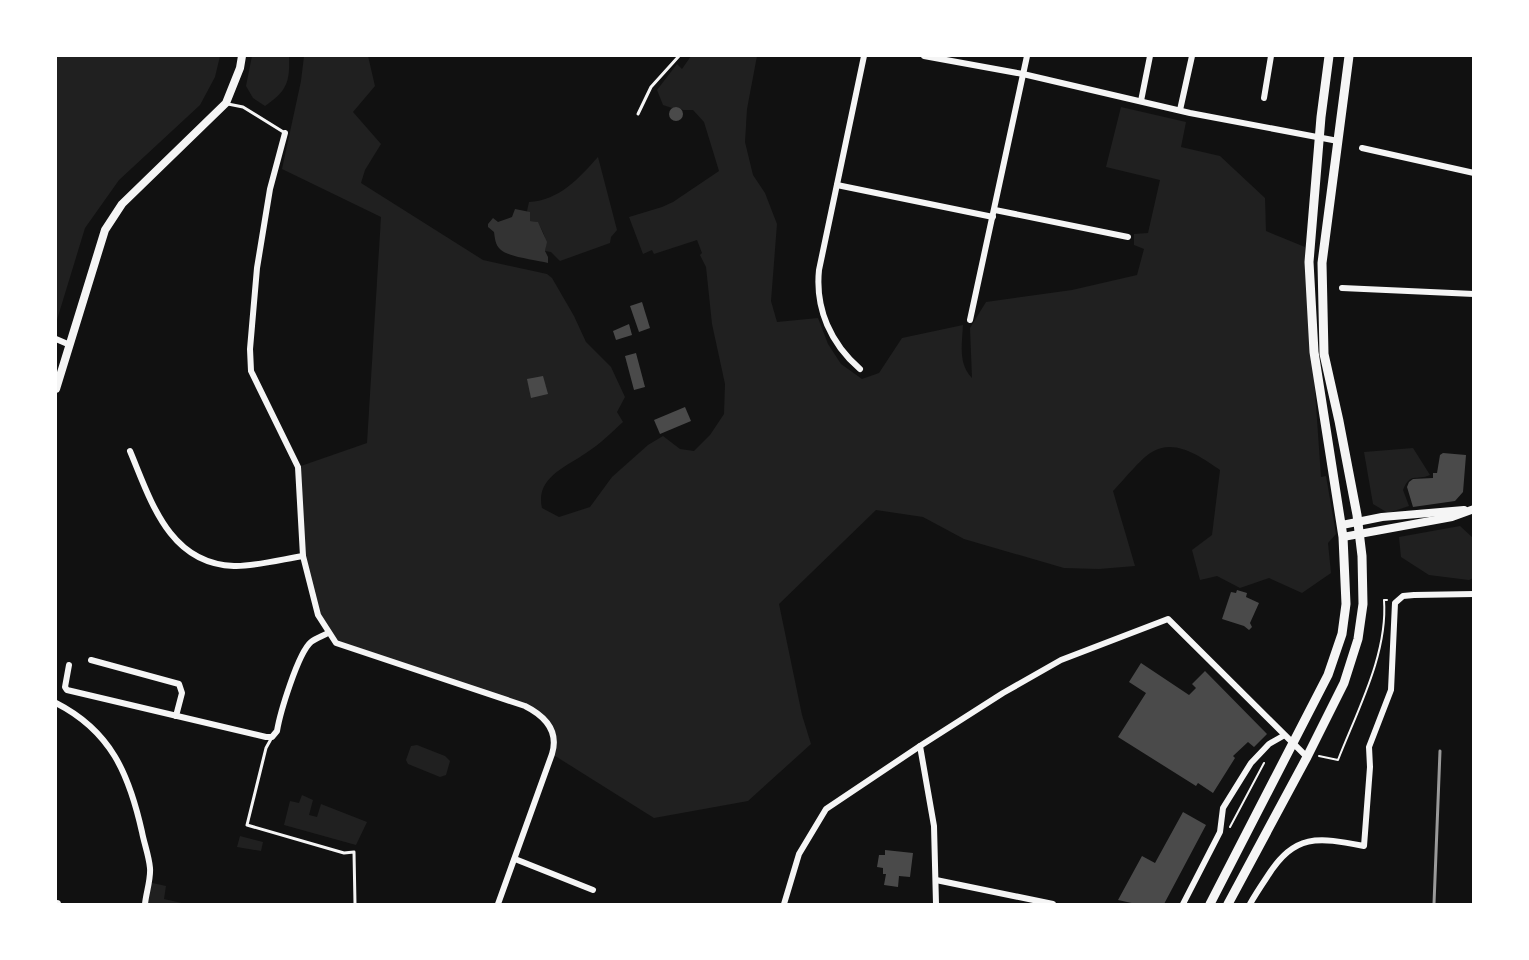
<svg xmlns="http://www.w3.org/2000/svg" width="1529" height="960" font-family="'Asap Condensed',sans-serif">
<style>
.green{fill:#202020}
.water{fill:#333}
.building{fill:#4a4a4a}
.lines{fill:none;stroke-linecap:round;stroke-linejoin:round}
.path{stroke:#f5f5f5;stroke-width:2}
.service{stroke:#f5f5f5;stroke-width:3}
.minor{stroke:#f5f5f5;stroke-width:6}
.tertiary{stroke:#f5f5f5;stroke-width:8}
.secondary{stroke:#f5f5f5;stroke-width:9}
.rail{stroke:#9a9a9a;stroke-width:3}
</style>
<rect width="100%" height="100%" fill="#111"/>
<g class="green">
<path d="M56,56H220L215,77L200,105L119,180L85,228L56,323Z"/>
<path d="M252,56H289C290,82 287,91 265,106L253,98L246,86Z"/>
<path d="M304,56H368L375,86L353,112L381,144L365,170L361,183L483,260L547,274L552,278L574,316L586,342L611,367L625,397L617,412L623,422C611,433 600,444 586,453C566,467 535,478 542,508L559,517L590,507L612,477L648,445L663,436L680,449L694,451L710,435L724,414L725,384L712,324L706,267L700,255L702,253L697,240L654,254L652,250L643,254L629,217L662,207L673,202L719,171L704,122L693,110H683L678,107L672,108L663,105L657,90L677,64L682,69L691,56H757L747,109L745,142L753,175L765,193L777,224L771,301L777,322L818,318L828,344L841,364L862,379L879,373L902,338L963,325C962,344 958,364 972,378L970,328L986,302L1072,290L1137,275L1144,249L1134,245V234L1148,233L1160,180L1106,167L1121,107L1186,122L1181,147L1220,156L1265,198L1266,231L1305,247L1321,477L1326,476L1336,534L1328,543L1331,573L1302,593L1269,578L1240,588L1217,576L1200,580L1192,550L1212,535L1220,470C1201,457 1175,438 1152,452C1141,458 1122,482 1113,491L1135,566L1099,569L1064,568L964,539L923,517L876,510L779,604L802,715L811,744L748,801L654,818L552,754L554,734L535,710L336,643L318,615L303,556L298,467L367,443L381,217L282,169L301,81Z"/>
<path d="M598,157L617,230L611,237L610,243L560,261L551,252L545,251C547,240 544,232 537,222L530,221L527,211L529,202C560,200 578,179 598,157Z"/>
<path d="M1413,448L1430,475C1416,481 1410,472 1403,490L1409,506L1388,513L1373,504L1364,452Z"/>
<path d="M1460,526L1473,538V578L1469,580L1429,575L1401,557L1399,537Z"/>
<path d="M417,745L445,756L450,761L446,775L440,777L408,764L406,760L411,746Z"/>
<path d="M302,795L313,800L309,815L317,817L321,804L367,822L356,845L284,825L290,801L299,803Z"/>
<path d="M240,836L263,842L261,851L237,847Z"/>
<path d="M148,882L166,886L164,899L186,904H145Z"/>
</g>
<path class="water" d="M515,209L530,212V221L538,222L547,242L545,251L548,257V263C536,260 509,257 501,250C495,245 495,238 494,232L488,227V224L493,218L498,222L512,217Z"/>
<g class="building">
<circle cx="676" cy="114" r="7"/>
<path d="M642,302L650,328L639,332L630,306Z"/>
<path d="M629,324L632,335L616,340L613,331Z"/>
<path d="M636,353L645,387L634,390L625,356Z"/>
<path d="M543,376L548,394L531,398L527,379Z"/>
<path d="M685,407L691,421L660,434L654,420Z"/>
<path d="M1443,453L1466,455L1463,492L1455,501L1413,507L1407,487L1409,482L1413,479L1433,478V473H1437L1440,455Z"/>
<path d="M1237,590L1247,593L1246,597L1259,603L1250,623L1252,627L1249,630L1244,626L1222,619L1231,592L1236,593Z"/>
<path d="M1141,663L1189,695L1196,688L1192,684L1205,671L1267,734L1254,747L1248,742L1233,756L1235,758L1213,793L1198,783L1196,786L1118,737L1146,693L1129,682Z"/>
<path d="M1183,812L1206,825L1164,904H1136L1118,900L1142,856L1155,863Z"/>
<path d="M885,850L913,853L910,877L899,876L898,887L884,885L886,874H883V868L877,867L879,855H885Z"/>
</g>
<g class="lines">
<g class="path">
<path d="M1319,756L1338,760C1357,711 1388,654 1384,600H1387"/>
<path d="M1230,827L1264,763"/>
</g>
<g class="service">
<path d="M228,104L243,107L285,133"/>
<path d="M638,114L651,87L679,56"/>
<path d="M271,739L266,748L247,825L344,853L354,852L355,904"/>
</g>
<g class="minor">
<path d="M924,56L1023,74L1190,113L1338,141"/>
<path d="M1264,98L1271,56"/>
<path d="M1141,101L1150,56"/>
<path d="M1180,110L1192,56"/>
<path d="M285,133L270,189L257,268L250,349L251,371L298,467L303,556L318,615L336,643L525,706C545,716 559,731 552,754L498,904"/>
<path d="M1362,148L1474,173"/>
<path d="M837,185L993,217"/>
<path d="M995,210L1128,237"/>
<path d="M1342,288L1474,294"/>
<path d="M970,320L1027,56"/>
<path d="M56,339L70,345"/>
<path d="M860,369C831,344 815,309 819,270L864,56"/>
<path d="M130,451C151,501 169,564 234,566C252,567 284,559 303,556"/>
<path d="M91,660L179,684L182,693L176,716"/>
<path d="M69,665L65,687L67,690L266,737H272L277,731C280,713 298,653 311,642C316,638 323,636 328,633"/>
<path d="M56,703C111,731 129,774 142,832C144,843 149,856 150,868C151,879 146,893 145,904"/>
<path d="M920,746L934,826L936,904"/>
<path d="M515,859L593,890"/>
<path d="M936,880L1053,904"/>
<path d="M784,904L799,854L826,809L920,746L1003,693L1061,660L1168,619L1307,757"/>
<path d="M1183,904L1220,832L1223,808L1251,763L1269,744L1283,736"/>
<path d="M1250,904C1255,895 1261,886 1267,877C1295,833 1317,837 1364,846L1370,767L1369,747L1391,690L1395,603L1403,596L1414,595L1474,594"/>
</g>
<g class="tertiary">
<path d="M56,389L105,230L122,204L226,103L240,68L242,56"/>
<path d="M1342,525L1382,517L1464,510"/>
<path d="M1343,537L1452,517L1474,509"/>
<path d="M56,904H57"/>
</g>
<g class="secondary">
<path d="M1210,904L1328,675L1342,634L1346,604L1343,537L1314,352L1309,262L1321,117L1329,56"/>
<path d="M1228,904L1307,757L1344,683L1358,639L1363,604L1362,556L1357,515L1339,421L1324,354L1322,263L1349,56"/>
</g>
<path class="rail" d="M1434,904L1440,751"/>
</g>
<rect width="1529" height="960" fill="none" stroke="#ffffff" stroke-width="114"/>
</svg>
